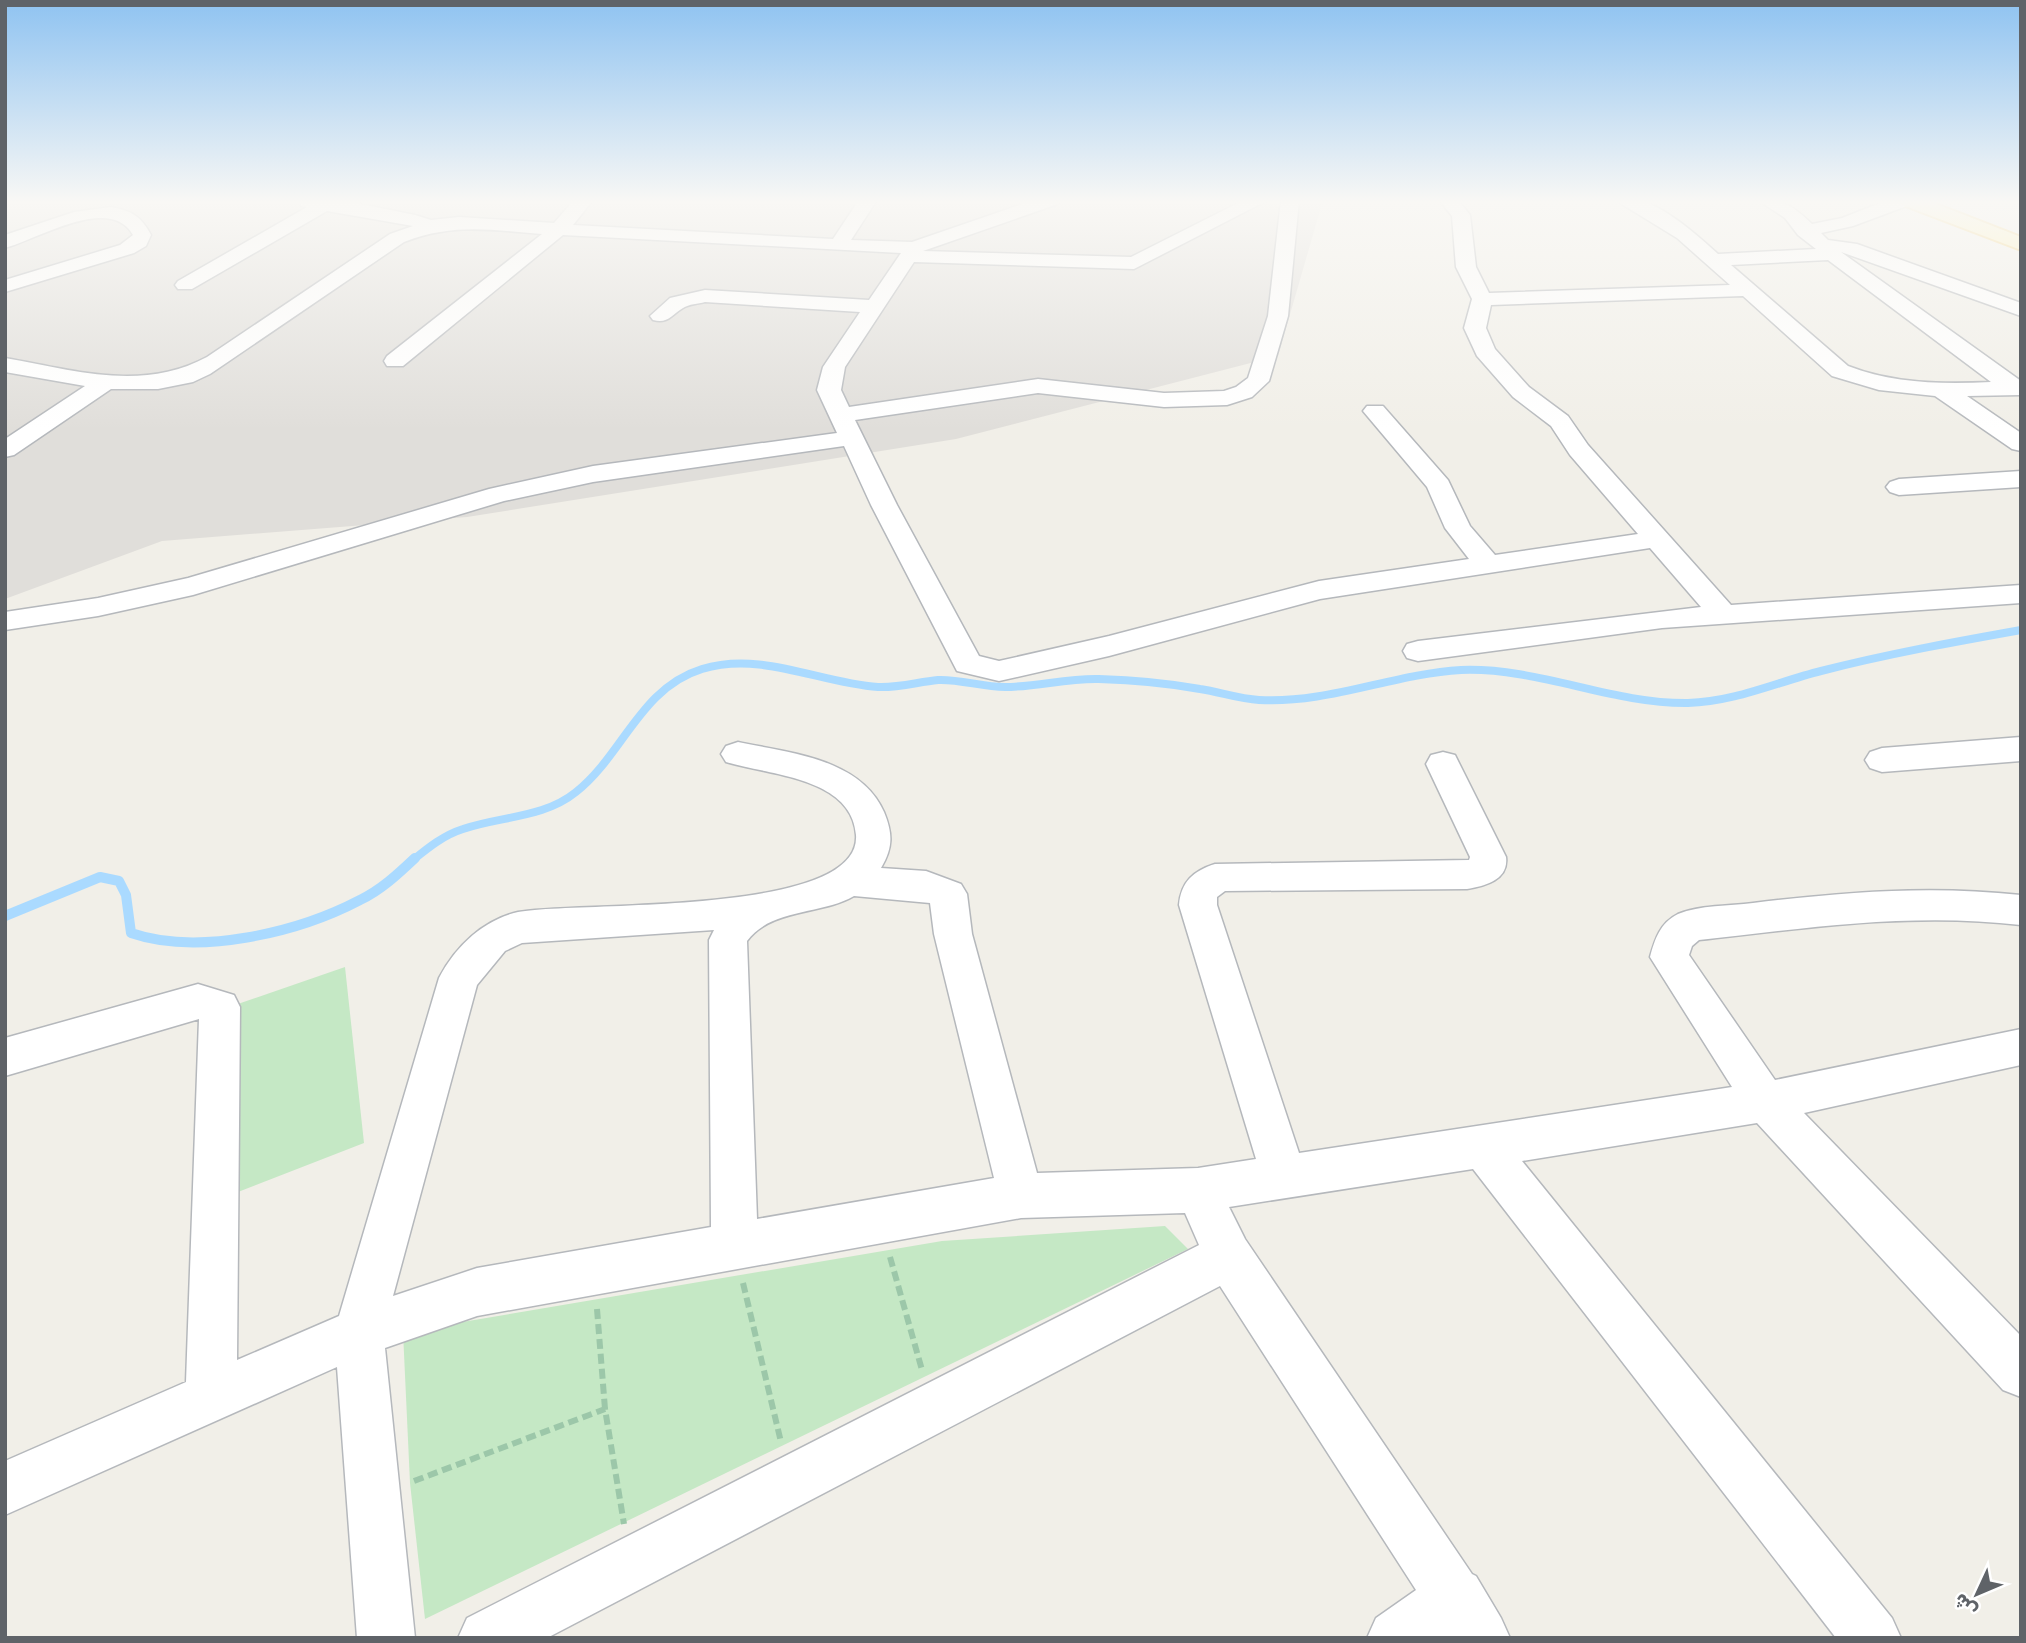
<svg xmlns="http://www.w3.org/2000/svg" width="2026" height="1643" font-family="Rubik,'Noto Sans Arabic',sans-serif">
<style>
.industrial{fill:#e0deda}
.green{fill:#c5e8c5}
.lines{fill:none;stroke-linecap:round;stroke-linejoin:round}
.stream-far1{stroke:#aadaff;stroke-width:8}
.stream{stroke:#aadaff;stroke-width:10}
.minor-casing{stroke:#b5b8bc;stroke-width:3}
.major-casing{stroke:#f2c960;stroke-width:4}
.path{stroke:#9cc7a9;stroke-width:6;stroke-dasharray:10 5;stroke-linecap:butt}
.minor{fill:#fff;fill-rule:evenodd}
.major{fill:#fff2af;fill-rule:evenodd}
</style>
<rect width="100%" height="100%" fill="#f1efe8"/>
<path class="industrial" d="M5,200H1323L1278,356L956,439L467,517L162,541L5,599Z"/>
<g class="green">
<path d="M345,967L364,1143L238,1192L232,1006Z"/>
<path d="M1165,1226L1188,1249L425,1619L410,1483L403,1332L942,1241Z"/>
</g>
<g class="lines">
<path class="stream-far1" d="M413,860C429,847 444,835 463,829C501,816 544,818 576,792C623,755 640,688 702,669C762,651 819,683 878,687C898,688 918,682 938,680C960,679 982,687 1005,687C1037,687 1067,678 1099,679C1133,680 1167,683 1200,689C1220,692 1239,699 1259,700C1328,704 1393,674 1461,670C1538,667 1611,704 1688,703C1734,702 1777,682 1821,671C1887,654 1954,642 2021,630"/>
<path class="stream" d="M5,916L100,877L119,881L126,895L131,933C198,956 297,933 360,900C381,890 398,874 415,858"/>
<defs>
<g id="minor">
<path d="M299,200H341L415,215L431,220L459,217L554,223L574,200H593L573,225L833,239L859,200H877L851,240L912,242L1034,200H1061L1058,204L923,251L1131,257L1244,200H1268L1134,269L914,262L845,367L841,390L849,407L1038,379L1164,393L1224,391L1236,387L1248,378L1268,316L1281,200H1299L1288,316L1269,381L1252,397L1227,405L1164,407L1038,393L855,420L897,505L979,656L999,661L1109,636L1319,581L1469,559L1445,528L1427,487L1363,411L1367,406H1383L1448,480L1470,526L1495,555L1638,534L1570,455L1551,426L1513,397L1477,356L1464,328L1472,299L1456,267L1452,216L1439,200H1458L1470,215L1476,267L1489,293L1730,285L1677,238L1615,200C1623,200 1631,199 1638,200C1665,206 1698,236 1718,254L1816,249L1798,235L1785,218L1758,200C1785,200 1793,206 1812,224L1842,218L1888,200H1915L1912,204L1853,226L1821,233L1828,240L1857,244L2021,303V316L1841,252L2021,381V395L1967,396L2021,433V451L2012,449L1935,396L1879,390L1832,376L1743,296L1491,305L1486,328L1495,349L1529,387L1568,416L1588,445L1731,605L2021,585V603L1662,628L1418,661L1407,658L1403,651L1407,644L1418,641L1701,607L1650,548L1320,599L1109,656L999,681L957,671L871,505L844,446L593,482L504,501L193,595L98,616L5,630V612L98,598L188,578L489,489L593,466L837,433L817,390L823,367L860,312L705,302C698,304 689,304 683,308C671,315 668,324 653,320L650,316L670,298L705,290L869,300L901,253L563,235L403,366H387L384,361L387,356L542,234C490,230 454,223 404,242L210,374L193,382L158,389H111L14,455L5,457V439L85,386L5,372V358C74,370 142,392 207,357L390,234L413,226L327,211L192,289H178L175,285L178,281L307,207L301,206ZM1828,260L1991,382C1944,384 1893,384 1848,366L1731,265Z"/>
<path d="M111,207C132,211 141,216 151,235L146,246L134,253L5,292V280L120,245L133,235C110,194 38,239 5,248V235L74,212Z"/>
<path d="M2021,471V487L1899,495L1890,492L1886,487L1890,482L1899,479Z"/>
<path d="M2021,737V761L1882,772L1870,768L1865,760L1870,752L1882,748Z"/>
<path d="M738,742C789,753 860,758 884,812C893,834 893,848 881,868L926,871L961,884L967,894L972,934L1037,1173L1198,1168L1256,1159L1179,905C1181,882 1193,871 1215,864L1469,860L1470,857L1426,764L1431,755L1443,752L1455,755L1506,857C1509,880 1485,886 1467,889L1225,891L1217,897V905L1299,1153L1732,1087L1650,957C1655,939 1660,923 1678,914C1700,905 1729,906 1753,903C1843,892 1930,885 2021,895V925C1912,912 1807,928 1699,940L1692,946L1689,955L1775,1080L2021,1029V1065L1804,1113L2021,1336V1397L2003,1390L1757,1123L1522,1161L1892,1618L1901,1638H1836L1473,1169L1229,1207L1245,1239L1472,1574L1476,1576L1501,1618L1510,1638H1367L1376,1618L1416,1590L1220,1286L547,1638H458L467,1618L1199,1245L1185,1213L1021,1218L477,1316L385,1348L415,1638H357L337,1367L5,1515V1461L186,1382L199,1019L5,1076V1038L198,984L234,995L240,1007L237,1360L339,1316L439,978C455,947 483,920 518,912C574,901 862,917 856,835C852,777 768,775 726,762L721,754L726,746ZM854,896L930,903L934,934L994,1178L757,1219L747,941C771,908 822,915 854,896ZM714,930L709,940L711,1227L477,1268L393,1296L477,985L505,951L522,943Z"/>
</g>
<path id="major" d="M1898,200H1926L2021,237V250L1900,204Z"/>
</defs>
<use href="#minor" class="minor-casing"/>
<use href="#major" class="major-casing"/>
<g class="path">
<path d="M890,1257L922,1370"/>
<path d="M743,1283L781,1442"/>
<path d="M597,1309L605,1409"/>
<path d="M414,1481L605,1409L624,1524"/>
</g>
<use href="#minor" class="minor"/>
<use href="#major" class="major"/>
</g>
<linearGradient id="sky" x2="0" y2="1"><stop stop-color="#8fc3f1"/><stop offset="0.47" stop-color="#f9f8f5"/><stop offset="1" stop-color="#f9f8f5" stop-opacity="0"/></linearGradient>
<rect width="2026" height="430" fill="url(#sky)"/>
<rect width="2026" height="1643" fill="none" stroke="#5f6368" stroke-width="14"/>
<g transform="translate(1977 1594) rotate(226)" stroke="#ffffff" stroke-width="5" paint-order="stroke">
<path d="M0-5L12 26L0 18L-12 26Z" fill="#5f6368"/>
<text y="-10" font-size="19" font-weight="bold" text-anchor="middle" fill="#5f6368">ش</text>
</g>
</svg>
